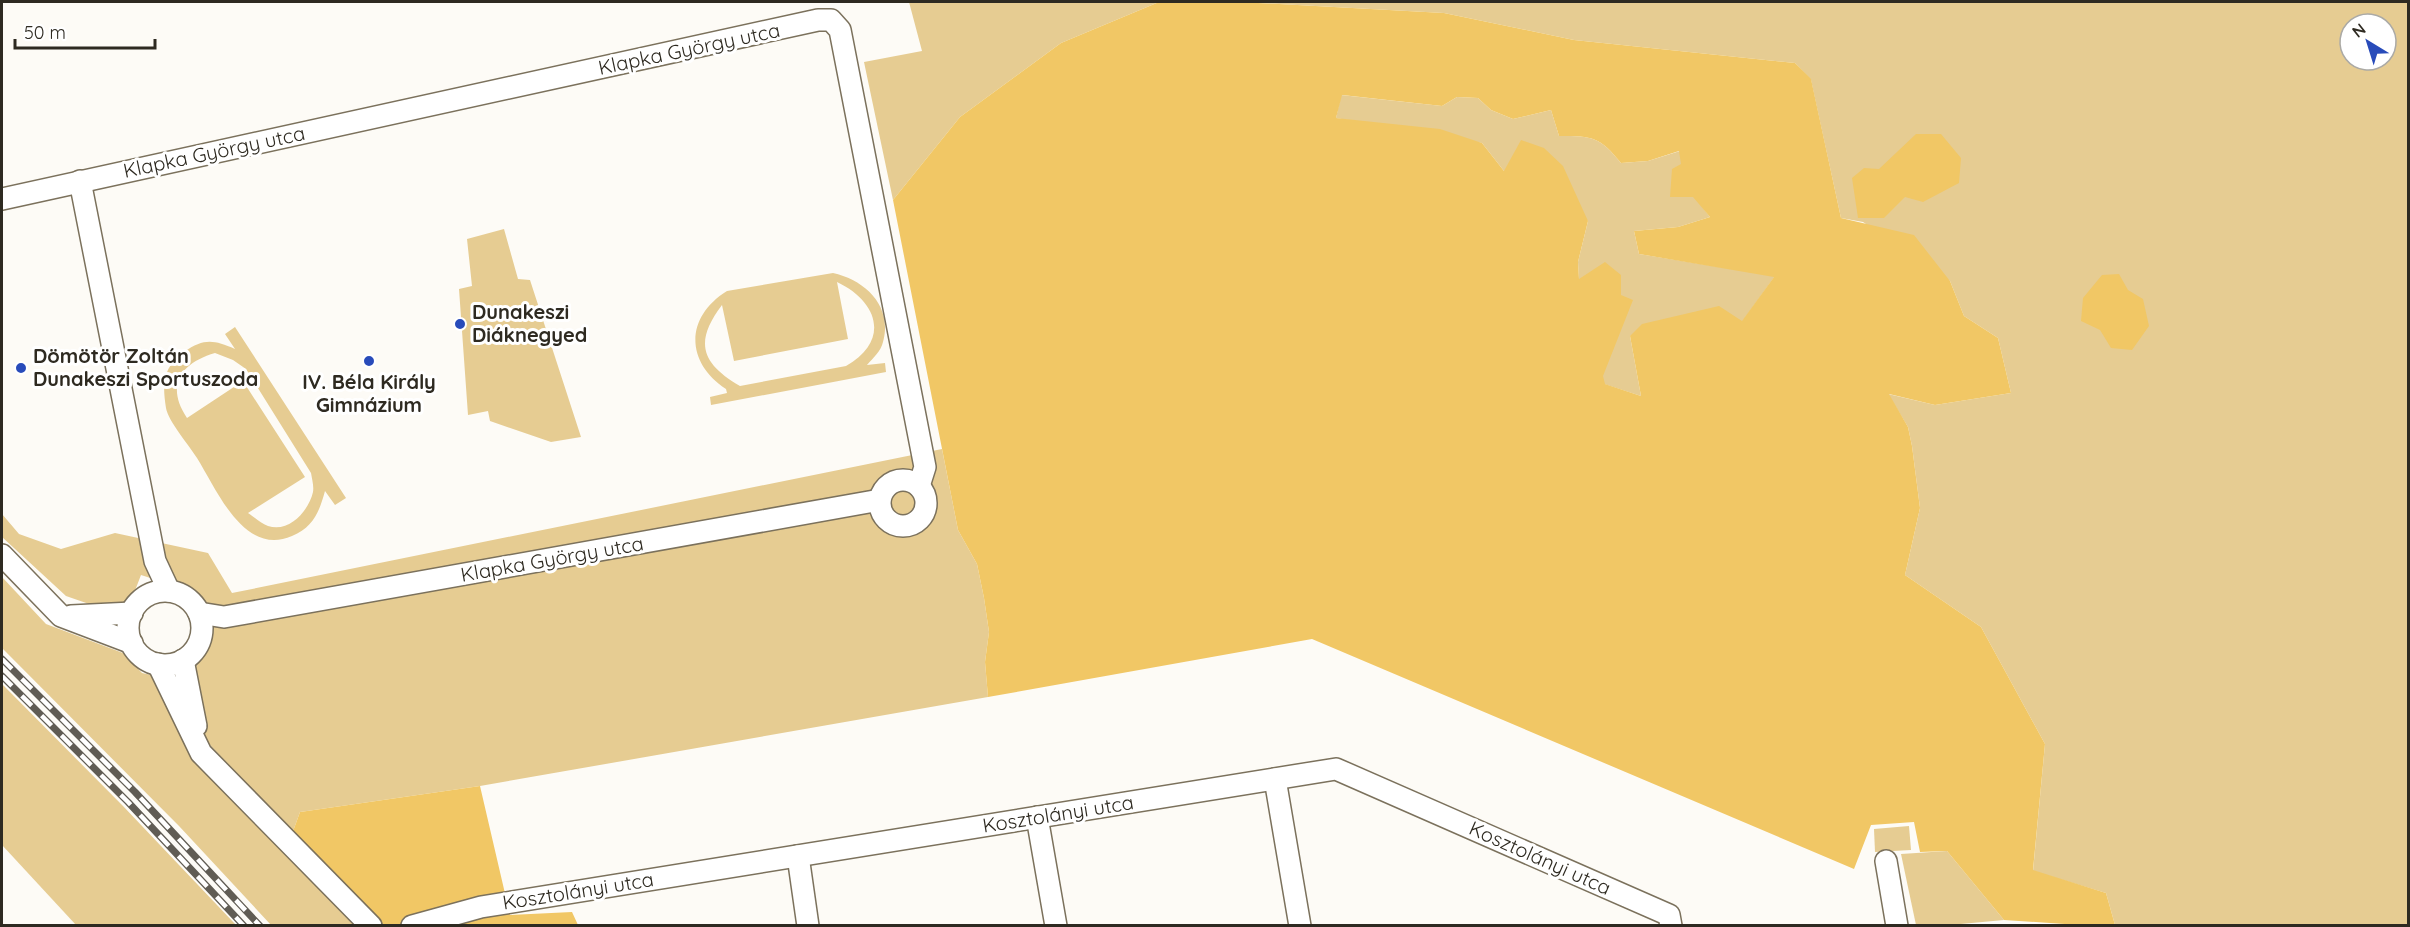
<svg xmlns="http://www.w3.org/2000/svg" width="2410" height="927" font-family="Quicksand,sans-serif">
<style>
.green{fill:#e6cc92;fill-rule:evenodd}
.forest{fill:#f1c765;fill-rule:evenodd}
.lines{fill:none;stroke-linecap:round;stroke-linejoin:round}
.street-casing{stroke:#7b715c;stroke-width:24}
.street{stroke:#fff;stroke-width:21}
.rail-casing{stroke:#605c54;stroke-width:7}
.rail{stroke:#fff;stroke-width:4.5;stroke-dasharray:14;stroke-linecap:butt}
.poi-dot{fill:#284bba;stroke:#fff;stroke-width:2}
.labels{text-anchor:middle;stroke-width:6;stroke-linejoin:round;paint-order:stroke}
.street-label{font-size:20px;fill:#2e2a21;stroke:#fff}
.poi-label{font-size:20px;font-weight:bold;fill:#2e2a21;stroke:#fff;text-anchor:start}
</style>
<rect width="100%" height="100%" fill="#fdfbf6"/>
<g class="green">
<path d="M909,2H1159L1061,43L960,117L893,200L864,62L922,51Z"/>
<path d="M1240,2H2408V925H2115L2106,893L2033,871L2045,744L1981,627L1905,575L1920,508L1912,446L1908,427L1888,394L1935,405L2011,393L1998,338L1964,316L1950,281L1863,222L1841,218L1811,80L1795,63L1574,40L1444,13ZM2350,24H2386V60H2350Z"/>
<path d="M1341,95L1442,106L1457,97L1478,98L1491,110L1513,119L1551,110L1559,136C1593,136 1600,137 1621,163L1648,161L1680,151C1683,177 1694,197 1710,217L1678,227L1634,231L1639,254L1775,276L1742,322L1630,336L1641,396L1604,384L1579,280L1578,262L1588,221L1504,171L1482,143L1336,118Z"/>
<path d="M504,229L518,279L530,280L581,437L551,442L490,421L488,411L468,415L459,289L472,286L467,239Z"/>
<path d="M833,273C865,280 893,306 883,342C881,351 873,358 867,365L885,363L886,372L711,405L710,397L727,393L726,389C685,362 685,317 727,291ZM837,282C879,302 890,341 846,366L740,386C701,363 694,342 722,305L734,361L848,339Z"/>
<path d="M235,327L346,498L335,505L325,491C319,513 313,527 292,536C244,557 217,490 197,458C189,445 168,421 166,408C162,383 163,367 184,352C204,338 214,340 235,349L225,334ZM215,353L233,360L246,369L311,473C312,479 314,486 313,492C309,510 290,533 268,526C262,524 254,517 248,513L305,477L243,381L187,418C165,385 181,363 215,353Z"/>
<path d="M942,449L958,530L977,564L984,598L989,632L985,662L988,697L480,786L300,812L292,834L198,732L194,671L206,646L204,626L182,594L172,585L141,575L131,601L118,614L66,596L2,537V514L19,534L61,549L115,533L208,553L232,593Z"/>
<path d="M2,577L46,624L123,653L142,673L156,676L196,758L354,925H271L179,826L2,648Z"/>
<path d="M2,684L123,806L236,925H76L2,845Z"/>
<path d="M1909,826L1911,850L1875,852L1874,829Z"/>
<path d="M1947,851L2004,920L1950,925H1916L1901,854Z"/>
</g>
<g class="forest">
<path d="M1159,2H1240L1444,13L1574,40L1795,63L1811,79L1841,218L1914,235L1950,281L1964,316L1998,338L2011,393L1935,405L1889,394L1908,427L1912,446L1920,508L1905,575L1981,627L2045,744L2033,870L2106,893L2115,925H2079L2004,920L1947,851L1920,852L1914,822L1871,825L1854,869L1312,639L988,697L985,662L989,632L984,598L977,564L958,530L893,200L960,117L1061,43ZM1342,95L1442,106L1457,97L1478,98L1491,110L1513,119L1551,110L1559,136C1593,136 1600,137 1621,163L1648,161L1679,151L1681,164L1672,169L1670,197H1693L1710,217L1678,227L1634,231L1639,254L1774,277L1742,321L1719,306L1642,324L1630,336L1641,396L1605,384L1603,376L1633,300L1621,295V275L1605,262L1579,279L1578,262L1588,221L1563,166L1544,148L1521,140L1504,171L1482,143L1440,129L1336,118Z"/>
<path d="M1916,134H1941L1961,158L1959,183L1923,202L1905,197L1884,218H1858L1852,178L1864,168L1879,169Z"/>
<path d="M2119,274L2128,290L2143,299L2149,326L2132,350L2111,348L2100,330L2081,321L2083,298L2102,275Z"/>
<path d="M480,786L510,915L572,912L578,925H384L292,834L300,812Z"/>
</g>
<g class="lines">
<defs>
<g id="street">
<path d="M80,181L155,561L169,591"/>
<path d="M2,199L818,20H831L840,30L925,467L919,486"/>
<circle cx="903" cy="503" r="23"/>
<path d="M2,555L61,616L132,643"/>
<circle cx="165" cy="628" r="37"/>
<path d="M199,613L224,617L880,500"/>
<path d="M71,616L132,613"/>
<path d="M183,660L196,726"/>
<path d="M158,664L201,753L371,926"/>
<path d="M1275,779L1300,926"/>
<path d="M1037,817L1056,926"/>
<path d="M798,856L808,926"/>
<path d="M1886,861L1897,926"/>
<path d="M412,926L481,907L1336,769L1669,915L1671,926"/>
</g>
</defs>
<use href="#street" class="street-casing"/>
<use href="#street" class="street"/>
<defs>
<g id="rail">
<path d="M2,659L135,792L260,926"/>
<path d="M2,676L128,802L244,926"/>
</g>
</defs>
<use href="#rail" class="rail-casing"/>
<use href="#rail" class="rail"/>
</g>
<g class="poi-dot">
<circle cx="460" cy="324" r="6"/>
<circle cx="369" cy="361" r="6"/>
<circle cx="21" cy="368" r="6"/>
</g>
<g class="labels">
<g class="street-label">
<text transform="translate(689 49) rotate(-12)" y="7">Klapka György utca</text>
<text transform="translate(214 152) rotate(-12)" y="7">Klapka György utca</text>
<text transform="translate(552 559) rotate(-10)" y="7">Klapka György utca</text>
<text transform="translate(1058 814) rotate(-9)" y="7">Kosztolányi utca</text>
<text transform="translate(1540 858) rotate(24)" y="7">Kosztolányi utca</text>
<text transform="translate(578 891) rotate(-9)" y="7">Kosztolányi utca</text>
</g>
<g class="poi-label">
<text x="472" y="319">Dunakeszi<tspan x="472" dy="23">Diáknegyed</tspan></text>
<text x="33" y="363">Dömötör Zoltán<tspan x="33" dy="23">Dunakeszi Sportuszoda</tspan></text>
<text x="369" y="389" text-anchor="middle">IV. Béla Király<tspan x="369" dy="23">Gimnázium</tspan></text>
</g>
</g>
<rect width="2410" height="927" fill="none" stroke="#2e2a21" stroke-width="6"/>
<g transform="translate(2368 42) rotate(322)"><circle r="28" fill="#ffffff" stroke="#abaaa6" stroke-width="1.5"/>
<path d="M0-4.5L10 22L0 15L-10 22Z" fill="#284bba"/>
<text y="-9" font-size="16" font-weight="bold" text-anchor="middle" fill="#2e2a21">N</text>
</g>
<path d="M15 39v9h140v-9" fill="none" stroke="#2e2a21" stroke-width="3"/>
<text x="24" y="39" font-size="18" fill="#2e2a21" stroke="#ffffff" stroke-width="4.5" paint-order="stroke">50 m</text>
</svg>
